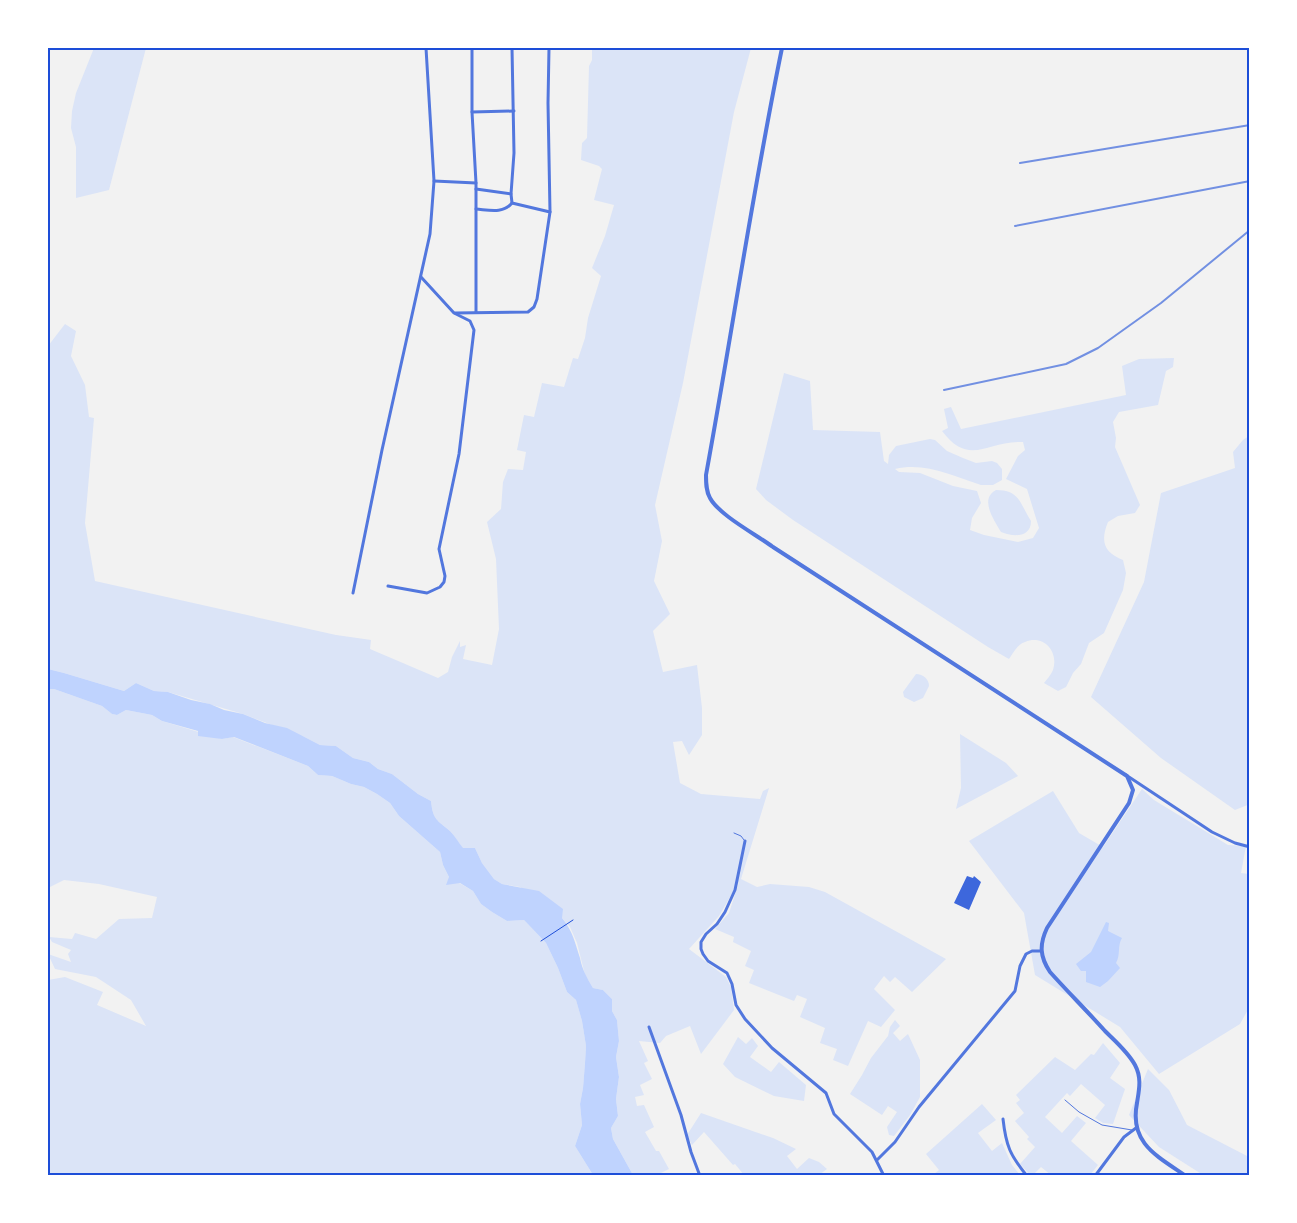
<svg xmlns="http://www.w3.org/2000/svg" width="1297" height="1223" font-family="'Fira Sans Condensed',sans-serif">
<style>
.green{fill:#dbe4f7}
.water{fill:#bfd3fe}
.building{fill:#3d67dc}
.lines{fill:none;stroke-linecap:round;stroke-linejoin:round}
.path{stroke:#1d4ed8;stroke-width:1}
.service{stroke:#5277de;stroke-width:1}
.minor{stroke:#5277de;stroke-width:3}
.tertiary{stroke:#5277de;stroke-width:4}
.rail{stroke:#7290e2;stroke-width:2}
.neatline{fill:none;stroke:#1d4ed8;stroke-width:2}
</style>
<rect width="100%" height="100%" fill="#f2f2f2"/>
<g class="green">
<path d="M94,48H146L109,190L76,198V147L71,128L72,111L76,93Z"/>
<path d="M592,48H751L734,112L683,383L655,505L662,541L654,581L670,614L653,631L663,672L697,665L702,708V735L689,755L682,741L673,742L680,783L701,794L760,799L763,791L769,788L741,879L757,887L770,884L809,887L825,892L946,959L912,992L895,977L890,982L884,976L874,989L895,1010L881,1027L868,1021L848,1066L833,1060L837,1049L820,1043L825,1028L800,1017L807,999L797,995L794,1001L749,983L754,970L745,966L751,951L733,942L734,937L715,929L729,913L739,882L719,916L689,949L726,977L731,987L734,1010L701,1054L690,1026L666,1036L660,1043L639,1041L648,1061L644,1063L652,1079L640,1085L644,1095L635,1097L637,1106L644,1105L654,1127L645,1132L656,1151H659L669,1169L661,1173L662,1175H633L613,1139L611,1128L618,1116L616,1099L619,1077L616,1057L619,1041L617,1020L612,1011V999L603,990L593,988L585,975L577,943L570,927L562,918L520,887L502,884L494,879L482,863L475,848L463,849C459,843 455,836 450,831C437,820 433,820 431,801L418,794L392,774L378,769L369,762L353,758L336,746L320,745L304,737L243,714L168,692L154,691L136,683L124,691L64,673L48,669V346L65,324L76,331L71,356L85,385L89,417L94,418L85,523L95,581L336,635L371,640L370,649L438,678L448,672L452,657L460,641V647L466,645L463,659L492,665L499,629L496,559L487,522L501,509L503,482L508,469L523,470L526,452L517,450L524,415L534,417L542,383L564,387L573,358L578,359L585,338L588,318L601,276L592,268L605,236L614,205L594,200L602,169L599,166L581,160L582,143L587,138L589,66L592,60Z"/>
<path d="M1174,358L1173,367L1166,371L1158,405L1119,412L1113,422L1116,438L1115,447L1140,505L1135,513L1118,516L1108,522C1100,542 1104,552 1123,560L1126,573L1123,590L1104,633L1089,643L1081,664L1073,673L1066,687L1058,691L1044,683C1047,679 1051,675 1053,670C1059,652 1044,634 1025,642C1018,644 1013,653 1009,659L988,647L793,520L766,500L756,489L784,373L810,381L813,430L880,432L884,461L888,464L889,455L896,446L930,439L935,440L947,451L963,458L976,463L992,461L997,463L1002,469V480L993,485H981C952,476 926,462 895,469L899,472L920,473L953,486L977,491L981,503L972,518L970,530L984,535L1018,542L1033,538L1039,528L1027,489L1006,479L1018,456L1025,450L1023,442C987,440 970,468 942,431L948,428L944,409L951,407L961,429L1126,395L1122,366L1139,359Z"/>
<path d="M1249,436L1250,804L1235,810L1161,758L1091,697L1144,582L1161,493L1235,468L1233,452L1243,440Z"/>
<path d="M996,490C1020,490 1020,504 1031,521C1031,538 1013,537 1001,532C994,520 979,499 996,490Z"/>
<path d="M916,674C923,674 929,679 929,686L923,698L914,702L904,697L903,692Z"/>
<path d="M48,689H54L102,706L112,714L117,715L126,710L152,715L162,721L222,739L233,737L308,766L318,775L332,776L351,784L364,787L377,794L390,803L399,816L440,852L443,865L449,877L473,891L481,904L492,912L507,921L524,920L546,943L558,968L567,992L576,1000L582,1021L586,1046L585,1063L583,1088L580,1104L582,1125L575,1146L593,1175H48V980L65,977L103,992L97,1005L146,1026L131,1000L96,977L55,969L48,954L71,962L68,954L71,950L52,942L49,937L72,939L75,933L96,939L119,919L152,918L157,897L99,884L64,880L48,888Z"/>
<path d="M960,734L1006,763L1018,776L956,809L961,788Z"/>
<path d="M1142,789L1154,800L1228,845L1246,846L1241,873L1249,874L1250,1006L1240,1024L1159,1074L1120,1027L1035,975L1024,913L969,841L1053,791L1079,833L1103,847Z"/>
<path d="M895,1020L900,1026L893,1033L900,1041L908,1034L920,1060V1097L910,1115L894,1136L889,1135L887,1127L897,1112L888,1106L882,1115L850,1094L862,1075L871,1058L888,1036L890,1027Z"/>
<path d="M738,1037L746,1044L752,1038L758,1046L750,1057L771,1072L779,1062L806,1085L804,1101L774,1096L735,1077L723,1064Z"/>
<path d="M1103,1043L1120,1063L1110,1078L1125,1089L1113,1124L1103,1123L1095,1118L1105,1105L1081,1084L1070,1096L1067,1093L1045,1117L1062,1133L1077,1116L1086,1123L1071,1141L1098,1165L1090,1175H1051L1041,1167L1033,1175H1030L1020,1164L1035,1147L1027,1139L1029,1137L1015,1121L1024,1113L1016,1103L1020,1100L1016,1095L1055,1057L1075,1070L1091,1054L1094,1055Z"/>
<path d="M1148,1069L1169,1090L1187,1125L1249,1157V1175H1203L1159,1147L1129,1115Z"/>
<path d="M982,1104L996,1120L978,1133L992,1151L1002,1143L1012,1165L1020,1175H933L939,1170L926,1154Z"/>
<path d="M701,1113L773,1138L796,1149L787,1156L797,1169L809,1158L819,1162L827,1169L819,1175H744L735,1164L733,1165L704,1132L692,1145L687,1135Z"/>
</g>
<g class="water">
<path d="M48,669L64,673L124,691L136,683L154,691L168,692L191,700L210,704L224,710L243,714L265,723L287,728L320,745L336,746L353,758L369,762L378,769L392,774L418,794L431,801C433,820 437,820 450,831C455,836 459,843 463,848H475L482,863L494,879L502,884L539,891L563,909L562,918C573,931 575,943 580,958C582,969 587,978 593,988L603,990L612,999V1011L617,1020L619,1041L616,1057L619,1077L616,1099L618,1116L611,1128L613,1139L633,1175H593L575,1146L582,1125L580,1104L583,1088L585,1063L586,1046L582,1021L576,1000L567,992L558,968L546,943L524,920L507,921L492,912L481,904L473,891L460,883L446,885L449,877L443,865L440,852L399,816L390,803L377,794L364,787L351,784L332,776L318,775L308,766L234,737L222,739L198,736V731L162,721L152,715L126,710L117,715L112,714L102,706L54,689H48Z"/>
<path d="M1106,922L1109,923L1108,931L1122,938C1117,946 1121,954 1116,963L1120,968L1108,981L1100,987L1086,982V971H1081L1076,964L1091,952Z"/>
</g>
<path class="building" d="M967,876L973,878L974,876L981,882L969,910L954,903Z"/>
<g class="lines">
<path class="path" d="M541,941L573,920"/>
<g class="service">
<path d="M734,833L741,836L744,840"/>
<path d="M1065,1100L1079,1112L1102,1125L1132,1130"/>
</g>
<g class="minor">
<path d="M472,48V112L476,183V312"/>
<path d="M472,112L514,111"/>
<path d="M434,181L476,183"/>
<path d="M476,189L511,194L512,203L550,212"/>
<path d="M511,194L514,153L512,48"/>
<path d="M476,209C489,210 503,214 512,203"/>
<path d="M455,313L528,312L534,307L537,299L550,212L548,103L549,48"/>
<path d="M388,586L427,593L440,587L444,582L445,576L439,549L459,454L474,330L470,321L454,313L421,277"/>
<path d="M353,593L382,450L430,234L434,181L426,48"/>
<path d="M1126,775L1212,832L1235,843L1250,847"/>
<path d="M745,841L735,890L725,912L717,924L706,934L701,942V949L703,954L708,961L727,973L732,984L736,1005L745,1019L772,1048L826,1093L834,1114L872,1152L884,1176"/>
<path d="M649,1027L681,1115L691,1152L700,1176"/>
<path d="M1003,1119C1006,1146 1010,1155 1027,1176"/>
<path d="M877,1160L895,1142L919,1107L1015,991L1020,966L1026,954L1032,951H1041"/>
<path d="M1095,1176L1124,1137L1136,1128"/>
</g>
<path class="tertiary" d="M782,48C753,189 732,333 706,475C706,483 706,491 710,498C719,515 757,535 773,547L1127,776L1133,790L1129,803L1047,928C1039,945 1040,957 1050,972C1068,992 1087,1011 1105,1031C1115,1041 1128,1052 1135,1065C1142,1078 1139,1090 1137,1103C1129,1143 1157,1156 1186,1176"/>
<g class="rail">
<path d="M1020,163L1250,125"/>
<path d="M1015,226L1250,181"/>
<path d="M944,390L1066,364L1098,348L1161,303L1250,230"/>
</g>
</g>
<rect width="1297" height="1223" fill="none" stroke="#ffffff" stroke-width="98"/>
<rect x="49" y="49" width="1199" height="1125" class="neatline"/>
</svg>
